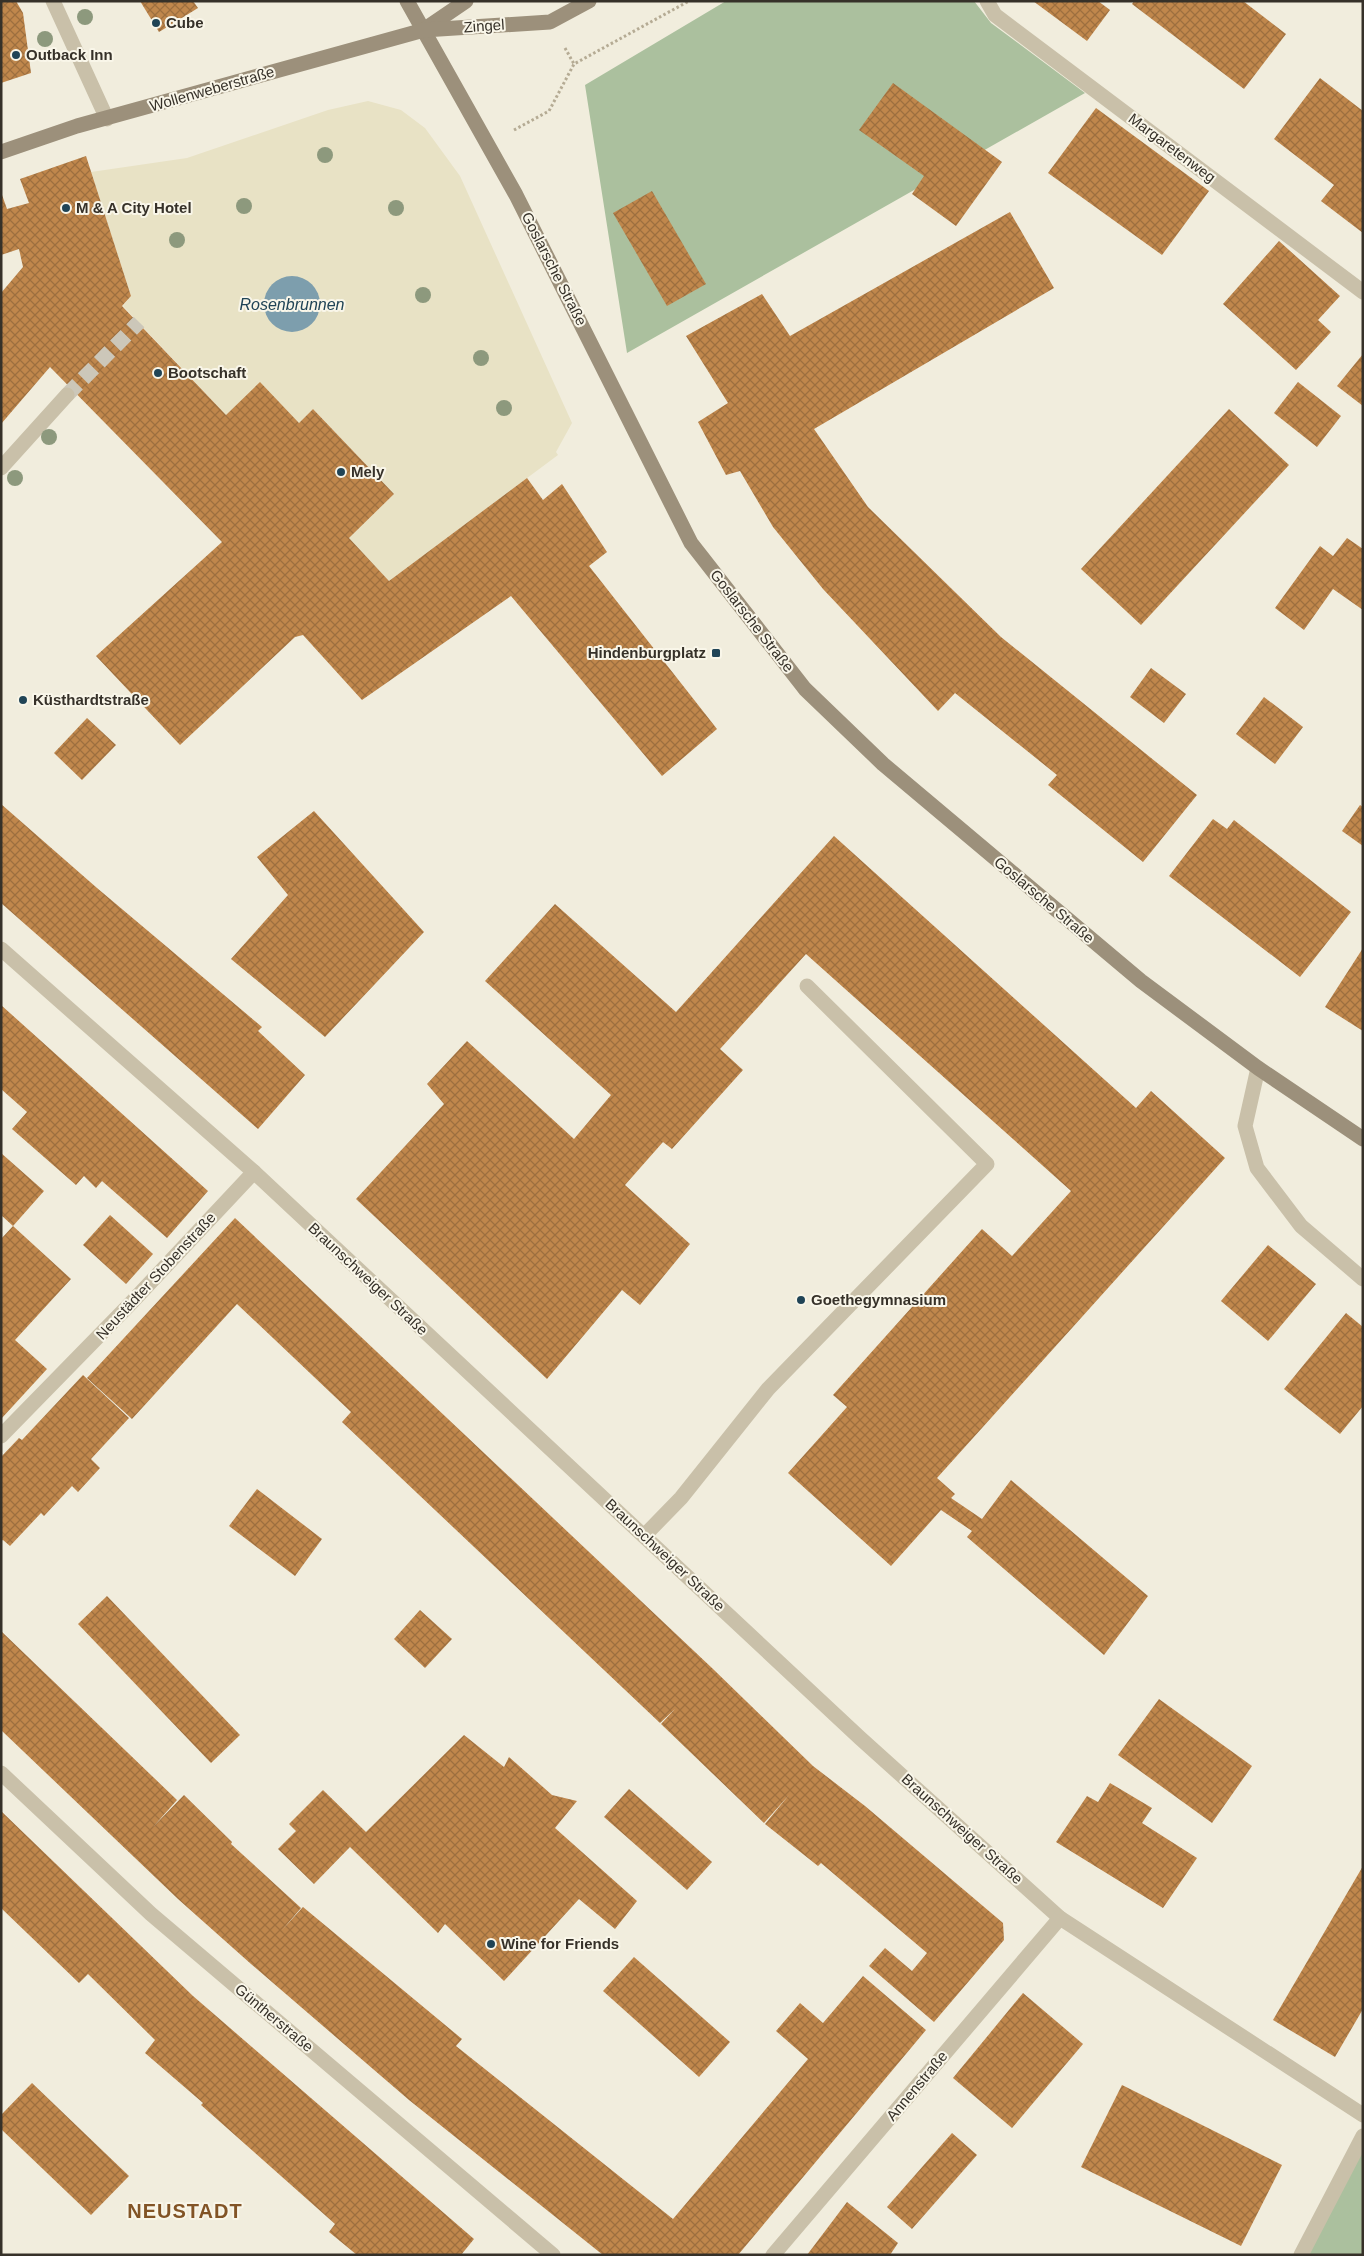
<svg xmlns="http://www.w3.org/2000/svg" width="1364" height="2256" font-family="Arial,sans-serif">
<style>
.green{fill:#abc09e}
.plaza{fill:#e8e2c5}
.water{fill:#7d9ead}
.building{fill:url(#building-cross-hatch)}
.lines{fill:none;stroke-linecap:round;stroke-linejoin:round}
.street-tunnel{stroke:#ccc7b9;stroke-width:15;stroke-dasharray:15 8;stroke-linecap:butt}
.path{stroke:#b5ab94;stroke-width:3;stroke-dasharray:2.5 2.5;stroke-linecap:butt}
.lane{stroke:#c9c0a9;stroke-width:15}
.street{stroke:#c9c0a9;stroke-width:15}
.secondary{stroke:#9c907b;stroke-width:15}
.tree{fill:#8d997d}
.poi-dot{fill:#204456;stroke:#f9f6e9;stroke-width:2}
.labels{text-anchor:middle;stroke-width:4;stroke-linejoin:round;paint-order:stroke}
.poi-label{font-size:15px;font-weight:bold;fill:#363129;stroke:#f9f6e9;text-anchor:start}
.street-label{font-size:15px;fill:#363129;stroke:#f9f6e9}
.water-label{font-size:16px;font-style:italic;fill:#204456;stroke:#f9f6e9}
.district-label{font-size:20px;font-weight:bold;letter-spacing:1px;fill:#825426;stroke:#f9f6e9}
</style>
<defs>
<pattern id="building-cross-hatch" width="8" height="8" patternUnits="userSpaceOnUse" patternTransform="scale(1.25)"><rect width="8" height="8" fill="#c0874c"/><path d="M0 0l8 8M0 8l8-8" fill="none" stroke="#9d6f3f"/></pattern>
</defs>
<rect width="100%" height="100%" fill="#f1eddd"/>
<g class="green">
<path d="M726,1H974L991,23L1085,93L627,353L585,85Z"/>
<path d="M1363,2136V2255H1303Z"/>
</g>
<path class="plaza" d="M368,101L401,110L425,128L460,176L572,423L556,452L558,455L389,581L349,538L394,494L313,409L299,423L260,383L226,415L123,306L131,296L91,172L187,158L328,110Z"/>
<circle class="water" cx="292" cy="304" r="28"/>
<g class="building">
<path d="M1,1H16L23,13L31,73L1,83Z"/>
<path d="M140,1H193L198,8L159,32Z"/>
<path d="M1033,1H1098L1110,10L1087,41Z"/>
<path d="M1134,1H1243L1286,34L1244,89L1132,4Z"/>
<path d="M1320,78L1363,111V233L1321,201L1334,185L1274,139Z"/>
<path d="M893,83L1002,162L956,226L912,194L924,176L859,130Z"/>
<path d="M1096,108L1209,191L1162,255L1048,173Z"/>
<path d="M86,156L131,296L122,306L226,415L260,382L299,423L313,409L394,494L349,538L389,581L527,478L543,500L562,484L607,552L589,566L717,729L662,776L511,596L362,700L303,635L295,637L180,745L96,656L222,542L50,367L1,424V293L23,267L19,249L1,255V192L7,209L29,203L20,179Z"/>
<path d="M652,191L706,284L667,306L613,213Z"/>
<path d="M1010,212L1054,288L814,429L868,507L1001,637L1197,795L1143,862L1048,785L1057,775L955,693L938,711L823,589L773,527L740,471L726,475L698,422L728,403L686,336L762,294L790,336Z"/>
<path d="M1279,241L1340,296L1318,320L1331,332L1296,370L1223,304Z"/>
<path d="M1363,354V406L1337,386Z"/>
<path d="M1298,382L1341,416L1317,447L1274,413Z"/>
<path d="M1229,409L1289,465L1141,625L1081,569Z"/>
<path d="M1347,538L1363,549V610L1333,589L1304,630L1275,608L1320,546L1333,556Z"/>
<path d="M1151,668L1186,694L1164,723L1130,697Z"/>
<path d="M1264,697L1303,727L1275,764L1236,734Z"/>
<path d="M87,718L116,745L82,780L54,753Z"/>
<path d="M1,804L97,888L262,1027L258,1031L305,1075L258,1129L1,903Z"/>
<path d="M1360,805L1363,807V846L1342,831Z"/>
<path d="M314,811L424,932L325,1037L231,959L288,895L257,857Z"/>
<path d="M1213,819L1227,829L1234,820L1351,912L1300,977L1169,876Z"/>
<path d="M834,836L1136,1108L1151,1091L1225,1158L937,1478L955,1494L951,1498L982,1519L1011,1480L1148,1596L1104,1655L967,1537L972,1531L941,1510L891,1566L788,1473L847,1407L833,1395L982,1229L1012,1256L1071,1191L806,954L720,1049L743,1070L672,1149L663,1142L625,1185L690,1244L640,1305L622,1290L547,1379L356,1199L444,1104L427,1084L467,1041L574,1139L611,1095L485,981L555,904L676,1012Z"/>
<path d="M1363,948V1031L1325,1007Z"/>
<path d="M1,1005L208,1191L167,1238L102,1181L96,1188L84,1176L76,1185L12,1129L27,1112L1,1089Z"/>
<path d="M1,1153L44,1191L13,1226L71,1279L15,1340L47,1369L1,1419V1239L13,1226L1,1215Z"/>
<path d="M110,1215L153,1254L126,1284L83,1245Z"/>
<path d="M235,1218L712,1668L813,1766L865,1806L1003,1923L1004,1940L934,2022L869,1966L885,1948L912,1971L927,1953L821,1863L818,1866L765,1824L789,1795L764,1823L661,1724L675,1709L660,1723L342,1422L351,1412L237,1304L132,1419L87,1378Z"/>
<path d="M1268,1245L1316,1284L1268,1341L1221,1301Z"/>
<path d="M1346,1313L1363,1327V1406L1340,1434L1284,1389Z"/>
<path d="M83,1375L129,1418L91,1459L100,1468L78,1492L72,1486L44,1516L41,1513L10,1546L3,1540L1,1541V1457L19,1438L22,1440Z"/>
<path d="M257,1489L322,1539L295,1576L229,1526Z"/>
<path d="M107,1596L240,1735L211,1763L78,1624Z"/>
<path d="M420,1610L452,1639L425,1668L394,1639Z"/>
<path d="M1,1631L177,1800L153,1827L184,1795L232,1842L231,1844L301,1908L282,1930L303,1907L462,2039L456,2046L673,2219L808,2059L776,2031L800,2003L823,2023L863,1976L926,2030L738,2255H603L409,2100L251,1964L178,1899L1,1730Z"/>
<path d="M1159,1699L1252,1766L1212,1823L1118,1755Z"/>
<path d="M464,1735L504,1767L509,1757L552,1795L577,1801L555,1828L637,1901L615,1929L579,1899L504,1981L445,1924L438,1933L350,1847L314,1884L278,1849L296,1831L289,1824L323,1790L366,1832Z"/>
<path d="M1110,1783L1152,1808L1142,1823L1197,1858L1163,1908L1056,1842L1087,1796L1098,1802Z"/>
<path d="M629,1789L712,1862L687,1890L604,1817Z"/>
<path d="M1,1811L193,1996L474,2239L461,2255H357L329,2232L335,2224L201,2105L203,2103L145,2053L155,2040L88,1974L79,1983L1,1908Z"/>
<path d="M1363,1866V2009L1335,2057L1273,2020Z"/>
<path d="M634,1957L730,2042L699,2077L603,1991Z"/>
<path d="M1023,1993L1083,2044L1012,2128L953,2078Z"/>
<path d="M32,2083L129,2176L91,2215L1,2129V2115Z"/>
<path d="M1122,2085L1282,2165L1241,2246L1081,2167Z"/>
<path d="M952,2133L977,2155L912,2229L887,2207Z"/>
<path d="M847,2202L898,2243L890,2255H807Z"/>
</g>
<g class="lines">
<path class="street-tunnel" d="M67,395L139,322"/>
<g class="path">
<path d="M565,48L574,64"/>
<path d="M514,130L549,111L574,64L689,1"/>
</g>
<path class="lane" d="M644,1536L681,1498L768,1389L987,1164L807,986"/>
<g class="street">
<path d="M53,1L107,119"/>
<path d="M987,1L995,15L1363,292"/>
<path d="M1,468L67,395"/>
<path d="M1,949L254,1172L860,1738L1060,1918L1363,2115"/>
<path d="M1258,1068L1245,1126L1257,1168L1301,1226L1363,1279"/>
<path d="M1,1436L132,1302L254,1172"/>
<path d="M1,1773L151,1914L553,2255"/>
<path d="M773,2255L1060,1918"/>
<path d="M1301,2255L1363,2136"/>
</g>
<g class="secondary">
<path d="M407,1L516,195L691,543L805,689L883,764L1141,981L1258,1068L1363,1139"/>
<path d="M425,29L466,1"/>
<path d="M1,152L77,126L424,30L550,22L589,1"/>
</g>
</g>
<g class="tree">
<circle cx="85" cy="17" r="8"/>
<circle cx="45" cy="39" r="8"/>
<circle cx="325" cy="155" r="8"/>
<circle cx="244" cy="206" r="8"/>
<circle cx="396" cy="208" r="8"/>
<circle cx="177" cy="240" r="8"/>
<circle cx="423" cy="295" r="8"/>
<circle cx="481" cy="358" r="8"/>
<circle cx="504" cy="408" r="8"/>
<circle cx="49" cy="437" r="8"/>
<circle cx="15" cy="478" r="8"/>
</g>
<g class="poi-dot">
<circle cx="156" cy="23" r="5"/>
<circle cx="16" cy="55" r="5"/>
<circle cx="66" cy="208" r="5"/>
<circle cx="158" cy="373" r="5"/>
<circle cx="341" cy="472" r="5"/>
<rect x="711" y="648" width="10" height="10" rx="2.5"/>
<circle cx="23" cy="700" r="5"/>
<circle cx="801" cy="1300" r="5"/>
<circle cx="491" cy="1944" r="5"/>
</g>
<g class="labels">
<g class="poi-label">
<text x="166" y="28">Cube</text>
<text x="26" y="60">Outback Inn</text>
<text x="76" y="213">M &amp; A City Hotel</text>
<text x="168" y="378">Bootschaft</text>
<text x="351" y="477">Mely</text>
<text x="706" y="658" text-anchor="end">Hindenburgplatz</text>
<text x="33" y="705">Küsthardtstraße</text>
<text x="811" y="1305">Goethegymnasium</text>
<text x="501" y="1949">Wine for Friends</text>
</g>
<g class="street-label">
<text transform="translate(484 26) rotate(-4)" y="5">Zingel</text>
<text transform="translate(212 89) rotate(-16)" y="5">Wollenweberstraße</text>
<text transform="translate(1172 148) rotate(37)" y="5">Margaretenweg</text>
<text transform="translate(554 269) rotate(63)" y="5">Goslarsche Straße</text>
<text transform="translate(752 621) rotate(52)" y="5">Goslarsche Straße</text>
<text transform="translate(1044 900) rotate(40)" y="5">Goslarsche Straße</text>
<text transform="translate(156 1276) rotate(-47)" y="5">Neustädter Stobenstraße</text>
<text transform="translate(368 1279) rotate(43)" y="5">Braunschweiger Straße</text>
<text transform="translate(665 1555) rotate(43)" y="5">Braunschweiger Straße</text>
<text transform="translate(962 1829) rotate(42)" y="5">Braunschweiger Straße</text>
<text transform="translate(274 2018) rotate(40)" y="5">Güntherstraße</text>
<text transform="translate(917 2086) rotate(-50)" y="5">Annenstraße</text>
</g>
<g class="water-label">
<text x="292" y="310">Rosenbrunnen</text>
</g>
<g class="district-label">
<text x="185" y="2218">NEUSTADT</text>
</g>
</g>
<rect width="1364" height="2256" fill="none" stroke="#363129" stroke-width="5"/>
</svg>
